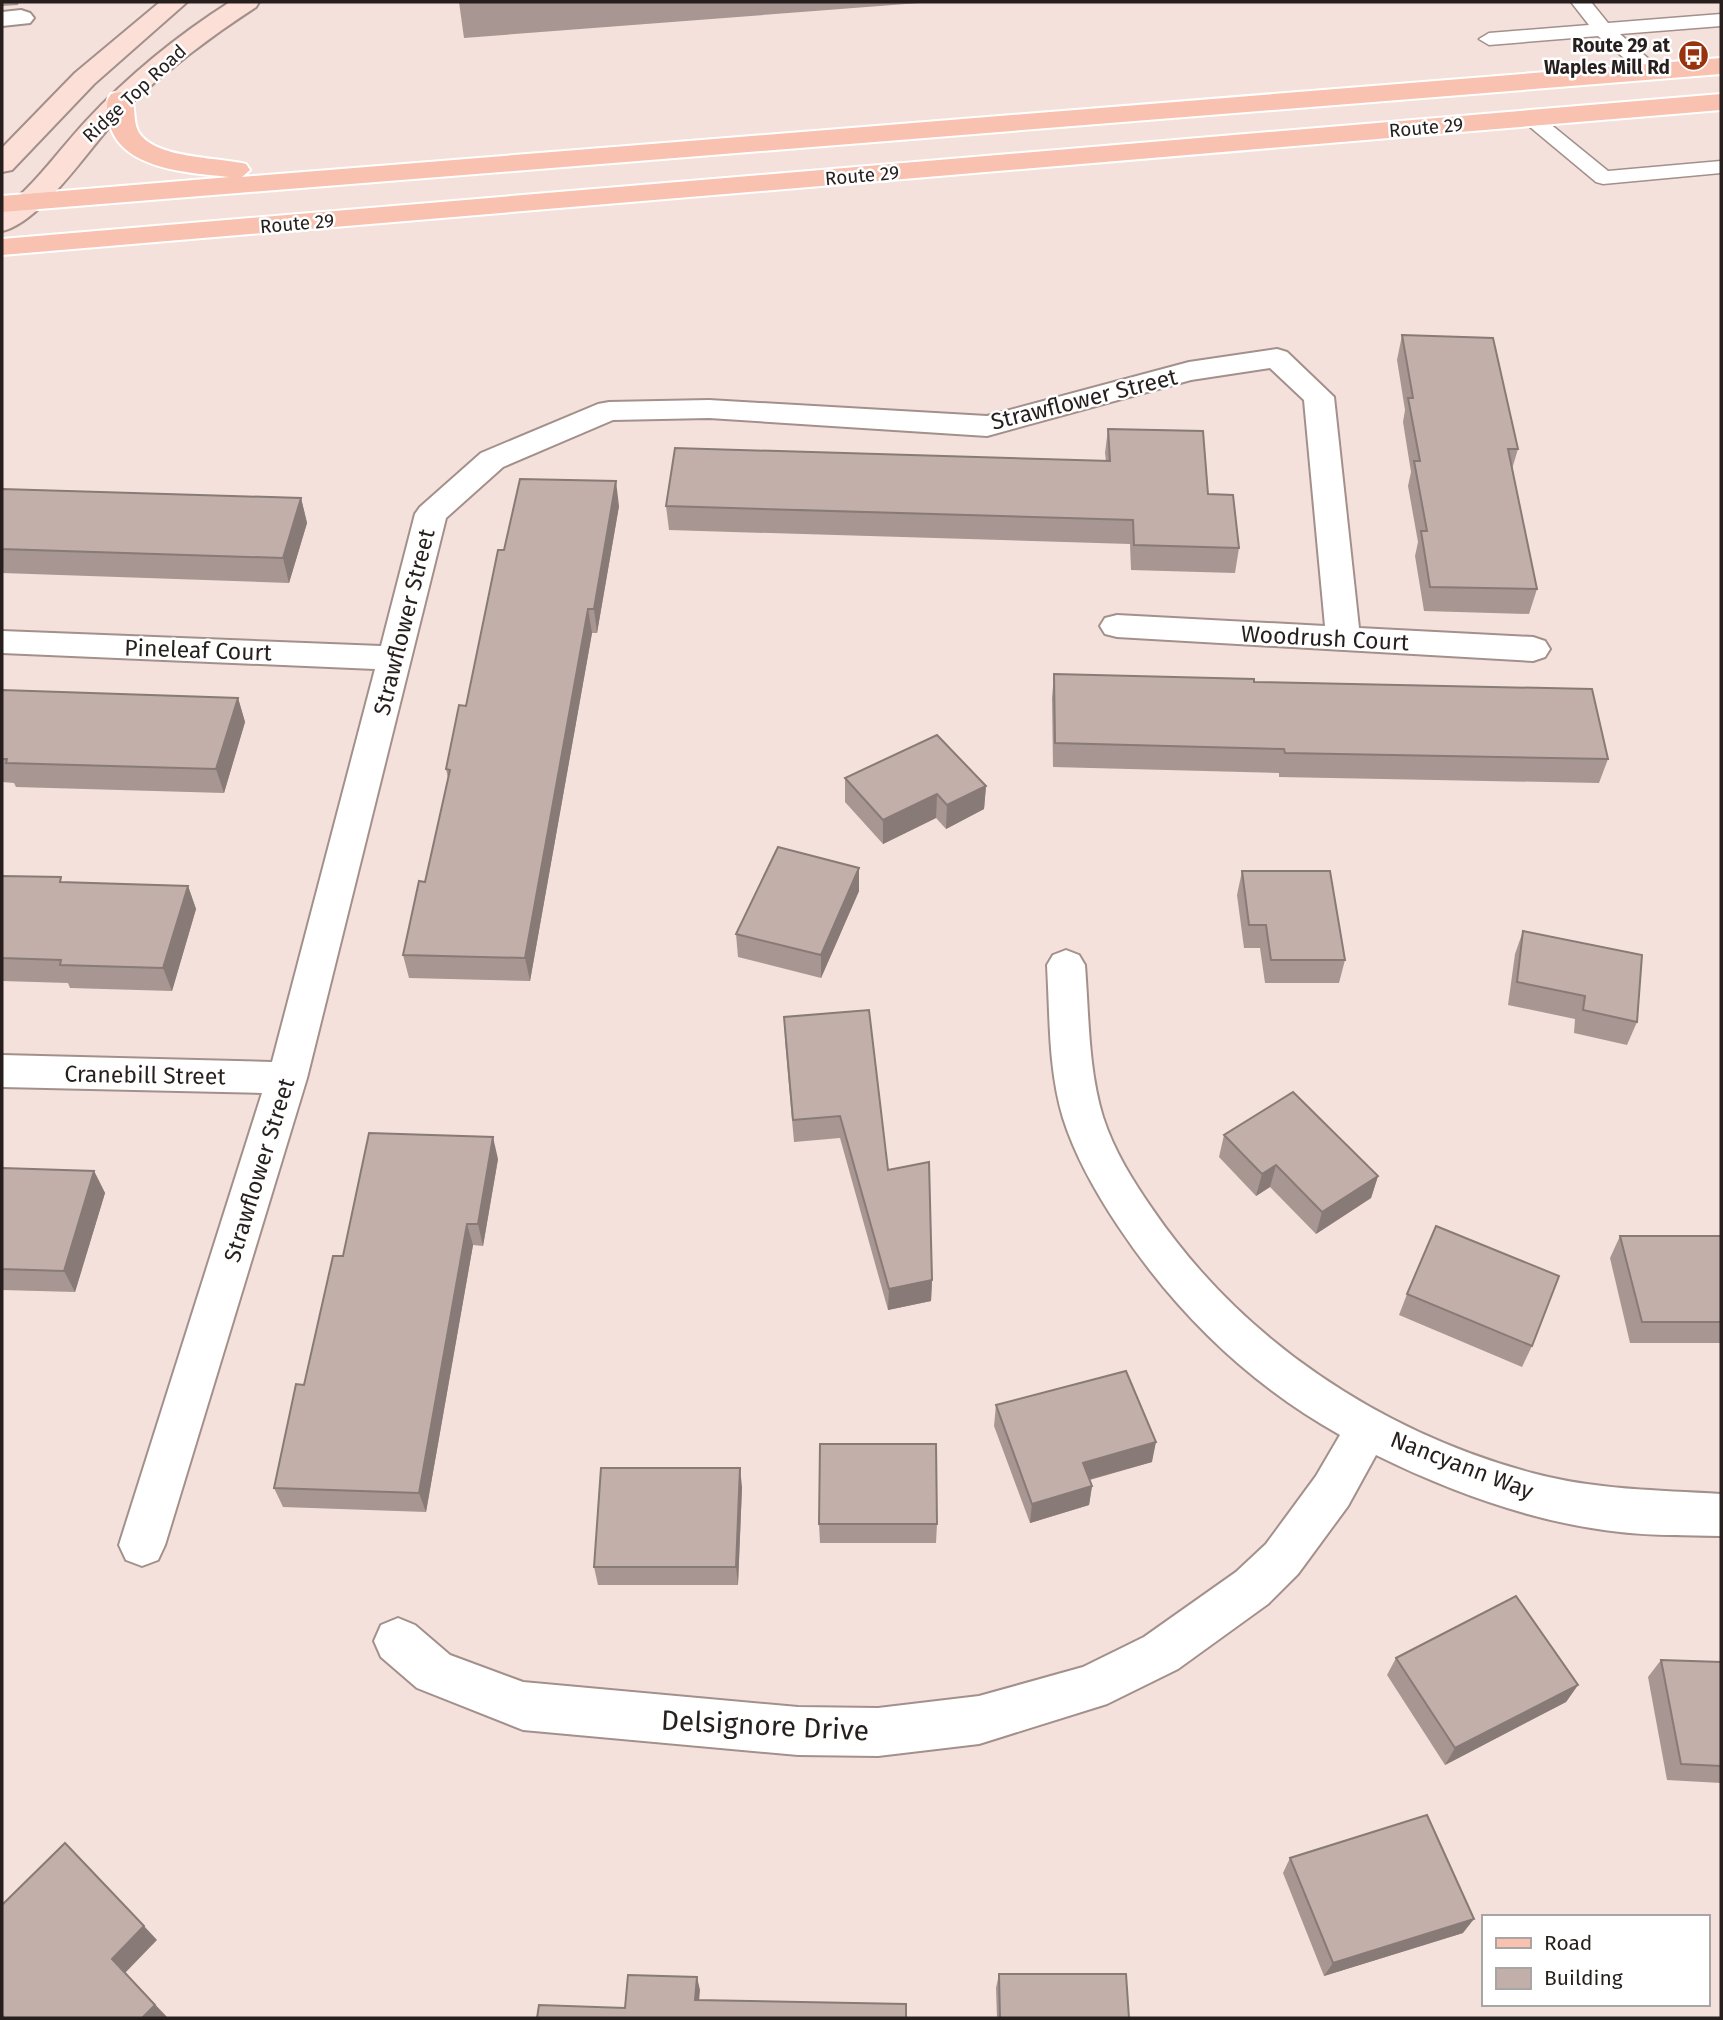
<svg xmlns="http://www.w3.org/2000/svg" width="1723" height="2020" font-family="'Fira Sans',sans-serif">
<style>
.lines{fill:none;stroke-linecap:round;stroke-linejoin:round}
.lane-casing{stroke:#a3908b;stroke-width:3}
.street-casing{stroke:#a3908b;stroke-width:4}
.secondary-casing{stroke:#a3908b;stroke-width:4}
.primary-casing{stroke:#fff;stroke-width:4}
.lane{fill:#fff;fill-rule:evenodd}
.street{fill:#fff;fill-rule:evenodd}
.secondary{fill:#fce0d7;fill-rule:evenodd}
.primary{fill:#f8c1b0;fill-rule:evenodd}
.wall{fill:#a79692}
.shaded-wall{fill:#887a77}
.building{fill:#c2afaa;stroke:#887a77;stroke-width:2}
.labels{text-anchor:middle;stroke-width:5;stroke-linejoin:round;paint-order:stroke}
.far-poi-label{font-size:19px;font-weight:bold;fill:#261f1d;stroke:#fff;text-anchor:end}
.far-street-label{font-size:19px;fill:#261f1d;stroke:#fff}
.street-label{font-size:23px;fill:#261f1d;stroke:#fff}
.near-street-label{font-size:28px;fill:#261f1d;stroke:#fff}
</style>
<rect width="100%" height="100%" fill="#f5e1db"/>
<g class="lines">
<defs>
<g id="lane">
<path d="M1571,2H1591L1608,23L1721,14V26L1620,34L1658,67L1661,71L1658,75H1644L1598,36L1489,45L1479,39L1489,33L1589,25Z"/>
<path d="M1531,112L1538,114L1608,171L1721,161V173L1603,184L1596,182L1524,122L1521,118L1524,114Z"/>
</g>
<g id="street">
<path d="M21,10L30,13L34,18L30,23L2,26V12Z"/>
<path d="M1277,349L1287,352L1334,397L1359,628L1533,637L1545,641L1550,649L1545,657L1533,661L1117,637L1105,634L1100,626L1105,618L1117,615L1325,626L1304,400L1270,368L1191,380L987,436L709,418L613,420L503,467L446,518L307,1078L165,1545L158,1560L142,1566L126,1560L119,1545L262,1093L2,1087V1055L272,1062L375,669L2,653V631L381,646L415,514L420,507L481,453L598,404L609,402L709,400L987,416L1189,362Z"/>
<path d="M1066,950L1079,955L1085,965C1089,1016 1088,1068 1103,1117C1114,1151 1133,1181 1153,1210C1243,1341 1380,1432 1532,1473C1595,1490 1657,1490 1721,1494V1536C1688,1535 1653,1536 1620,1532C1536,1523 1451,1492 1376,1455L1348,1506L1298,1574L1268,1604L1178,1669L1107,1704L979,1744L878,1756L798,1755L523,1730L417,1688L381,1657L374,1641L381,1625L398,1618L415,1625L450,1655L523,1682L798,1707L878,1708L979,1696L1083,1667L1144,1637L1236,1572L1266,1544L1316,1476L1340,1435C1249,1384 1176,1313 1118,1226C1096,1193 1075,1156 1063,1118C1048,1068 1050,1016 1047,965L1053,955Z"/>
</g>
<g id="secondary">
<path d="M160,2H187L94,84L12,170L2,172V148L75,73Z"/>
<path d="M230,2H259L256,7C211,36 168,69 129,105C96,137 44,222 2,231V210C35,186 58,151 86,121C128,76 178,35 230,2Z"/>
</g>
<g id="primary">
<path d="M1721,58V74L2,212V196L230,177C191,173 118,170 109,121C107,112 105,102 111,94L120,92L129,94C137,105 132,119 138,131C153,159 218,157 246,164L250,170L242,177Z"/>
<path d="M1721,94V110L2,255V239Z"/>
</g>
</defs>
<use href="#lane" class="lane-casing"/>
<use href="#street" class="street-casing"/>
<use href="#secondary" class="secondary-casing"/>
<use href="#primary" class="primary-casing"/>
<use href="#lane" class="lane"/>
<use href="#street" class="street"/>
<use href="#secondary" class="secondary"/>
<use href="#primary" class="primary"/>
</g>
<g class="wall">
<path d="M2,2H19L18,5L2,6Z"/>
<path d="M459,2H932L464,38Z"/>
<path d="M1402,335L1518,449L1512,469L1537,589L1529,614L1424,611L1415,556L1418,542L1408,486L1411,472L1403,422L1405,410L1397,360Z"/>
<path d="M1108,429L1208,494L1239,548L1235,573L1131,570L1130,544L669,530L666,506L1106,461L1105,453Z"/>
<path d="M2,489L301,498L307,523L289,583L2,573Z"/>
<path d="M619,506L597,633H592L530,981L409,978L403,955L425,882L448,778L446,769L466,706L504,550Z"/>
<path d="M1054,674L1254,682L1608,759L1599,783L1279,777V773L1053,767L1052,698Z"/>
<path d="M2,690L238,698L245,722L224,793L16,787L14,783L2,782Z"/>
<path d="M845,778L986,786L984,809L946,829L936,818L883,844L845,802Z"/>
<path d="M859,868V891L821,978L738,957L736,934Z"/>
<path d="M1242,871L1345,960L1339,983H1265L1260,948H1244L1237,895Z"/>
<path d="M2,876L63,882L188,886L196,909L172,991L70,988L68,983L2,981Z"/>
<path d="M1523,931L1637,1022L1627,1045L1574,1033L1575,1019L1508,1005L1515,954Z"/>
<path d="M784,1017L888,1170L932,1280L931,1301L888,1310L840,1138L794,1142L785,1040Z"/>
<path d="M1224,1135L1378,1176L1371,1198L1316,1234L1270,1187L1256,1196L1219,1157Z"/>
<path d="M498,1159L483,1246L473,1245L426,1512L283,1507L274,1488L343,1256Z"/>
<path d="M2,1168L94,1171L105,1193L75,1292L2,1290Z"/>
<path d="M1620,1236H1721V1343H1630L1610,1258Z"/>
<path d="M1407,1294L1532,1346L1522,1367L1399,1315Z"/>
<path d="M996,1405L1152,1462L1090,1480L1092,1486L1089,1505L1030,1523L994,1426Z"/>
<path d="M742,1487L738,1585H598L594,1567Z"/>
<path d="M819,1524H937L936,1543H820Z"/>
<path d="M1396,1658L1578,1685L1566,1702L1445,1765L1387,1675Z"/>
<path d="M1661,1660L1721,1662V1783L1667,1780L1648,1677Z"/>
<path d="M1290,1858L1463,1933L1324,1976L1283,1873Z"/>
<path d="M999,1974L1129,2018H997L996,1988Z"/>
</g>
<g class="shaded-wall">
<path d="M616,481L619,506L597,633L594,609Z"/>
<path d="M301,498L307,523L289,583L283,558Z"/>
<path d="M588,609L592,633L530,981L525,958Z"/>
<path d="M238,698L245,722L224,793L216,769Z"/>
<path d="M986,786L984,809L946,829L947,805Z"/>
<path d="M937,794L936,818L883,844V820Z"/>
<path d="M859,868V891L821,978V955Z"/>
<path d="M188,886L196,909L172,991L163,968Z"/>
<path d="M493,1137L498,1159L483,1246L478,1224Z"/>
<path d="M1276,1165L1270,1187L1256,1196L1262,1174Z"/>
<path d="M94,1171L105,1193L75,1292L64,1271Z"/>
<path d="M1378,1176L1371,1198L1316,1234L1322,1212Z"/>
<path d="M467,1224L473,1245L426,1512L419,1493Z"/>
<path d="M932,1280L931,1301L888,1310L889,1289Z"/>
<path d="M1156,1442L1152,1462L1080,1482L1083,1463Z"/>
<path d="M740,1468L742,1487L738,1585L736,1567Z"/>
<path d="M1092,1486L1089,1505L1030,1523L1032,1504Z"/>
<path d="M1578,1685L1566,1702L1445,1765L1455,1748Z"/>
<path d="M1474,1919L1463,1933L1324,1976L1333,1963Z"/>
<path d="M144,1926L157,1940L125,1973L168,2018H142L112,1959Z"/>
<path d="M697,1977L700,1990L698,2013L695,2000Z"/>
</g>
<g class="building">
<path d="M1402,335L1493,338L1518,449H1508L1537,589L1430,587L1421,531H1427L1414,461H1420L1408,398H1413Z"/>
<path d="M1108,429L1203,431L1208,494L1233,495L1239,548L1134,545L1133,520L666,506L675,448L1110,461Z"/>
<path d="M520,479L616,481L594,609H588L525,958L403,955L419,881L425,882L450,770L446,769L459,705L466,706L498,550H504Z"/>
<path d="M2,489L301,498L283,558L2,549Z"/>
<path d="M1054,674L1254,679V682L1592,689L1608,759L1285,753L1284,749L1055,743Z"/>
<path d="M2,690L238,698L216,769L6,763L7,759H2Z"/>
<path d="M937,735L986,786L947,805L937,794L883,820L845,778Z"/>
<path d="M778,847L859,868L821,955L736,934Z"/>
<path d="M1242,871H1330L1345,960H1271L1266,925H1249Z"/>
<path d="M2,876L61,877L60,882L188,886L163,968L60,965L61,960L2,958Z"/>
<path d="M1523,931L1642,955L1637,1022L1583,1010L1585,996L1517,982Z"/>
<path d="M869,1010L888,1170L929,1162L932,1280L889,1289L840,1116L793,1120L784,1017Z"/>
<path d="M1293,1092L1378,1176L1322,1212L1276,1165L1262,1174L1224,1135Z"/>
<path d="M369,1133L493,1137L478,1224H467L419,1493L274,1488L296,1384L304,1385L333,1256H343Z"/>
<path d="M2,1168L94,1171L64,1271L2,1269Z"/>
<path d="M1436,1226L1559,1276L1532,1346L1407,1294Z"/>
<path d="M1620,1236H1721V1322H1642Z"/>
<path d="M1126,1371L1156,1442L1083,1463L1092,1486L1032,1504L996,1405Z"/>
<path d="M820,1444H936L937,1524H819Z"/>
<path d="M601,1468H740L736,1567H594Z"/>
<path d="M1516,1596L1578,1685L1455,1748L1396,1658Z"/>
<path d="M1661,1660L1721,1662V1766L1681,1764Z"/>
<path d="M1427,1815L1474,1919L1333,1963L1290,1858Z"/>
<path d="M65,1843L144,1926L112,1959L155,2005L142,2018H4L2,2015V1905Z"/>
<path d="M999,1974H1126L1129,2018H1000Z"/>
<path d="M628,1975L697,1977L695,2000L906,2004V2018H537L539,2005L625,2008Z"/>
</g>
<defs>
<symbol id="bus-disc" viewBox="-11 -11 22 22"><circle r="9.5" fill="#99330d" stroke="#fff"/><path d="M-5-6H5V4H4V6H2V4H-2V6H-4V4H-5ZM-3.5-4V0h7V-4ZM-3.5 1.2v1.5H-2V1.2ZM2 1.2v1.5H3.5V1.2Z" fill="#fff"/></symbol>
</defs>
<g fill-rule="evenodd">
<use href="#bus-disc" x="1676" y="38" width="35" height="35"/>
</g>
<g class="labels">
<g class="far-poi-label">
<text x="1670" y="52">Route 29 at<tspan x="1670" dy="22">Waples Mill Rd</tspan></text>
</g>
<g class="far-street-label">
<text transform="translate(134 93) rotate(-43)" y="7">Ridge Top Road</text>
<text transform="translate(1426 127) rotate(-5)" y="7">Route 29</text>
<text transform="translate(862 175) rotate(-5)" y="7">Route 29</text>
<text transform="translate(297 223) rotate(-5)" y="7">Route 29</text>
</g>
<g class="street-label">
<text transform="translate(1084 399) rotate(-14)" y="8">Strawflower Street</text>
<text transform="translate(404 622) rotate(-76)" y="8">Strawflower Street</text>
<text transform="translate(1325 638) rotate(3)" y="8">Woodrush Court</text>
<text transform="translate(198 650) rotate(2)" y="8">Pineleaf Court</text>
<text transform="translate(145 1075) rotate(1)" y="8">Cranebill Street</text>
<text transform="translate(259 1170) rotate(-73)" y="8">Strawflower Street</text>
<text transform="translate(1462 1465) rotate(21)" y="8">Nancyann Way</text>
</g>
<g class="near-street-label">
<text transform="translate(765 1725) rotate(3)" y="10">Delsignore Drive</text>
</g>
</g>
<rect width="1723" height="2020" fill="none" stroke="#261f1d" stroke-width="7"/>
<rect x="1482" y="1915" width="228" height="91" fill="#ffffff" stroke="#a8a5a5" stroke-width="2"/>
<rect x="1496" y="1938" width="35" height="10" fill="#f8c1b0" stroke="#a8a5a5" stroke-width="2"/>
<text x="1544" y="1950" font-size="21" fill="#261f1d">Road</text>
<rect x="1496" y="1968" width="35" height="21" fill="#c2afaa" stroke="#a8a5a5" stroke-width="2"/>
<text x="1544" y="1985" font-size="21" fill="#261f1d">Building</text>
</svg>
